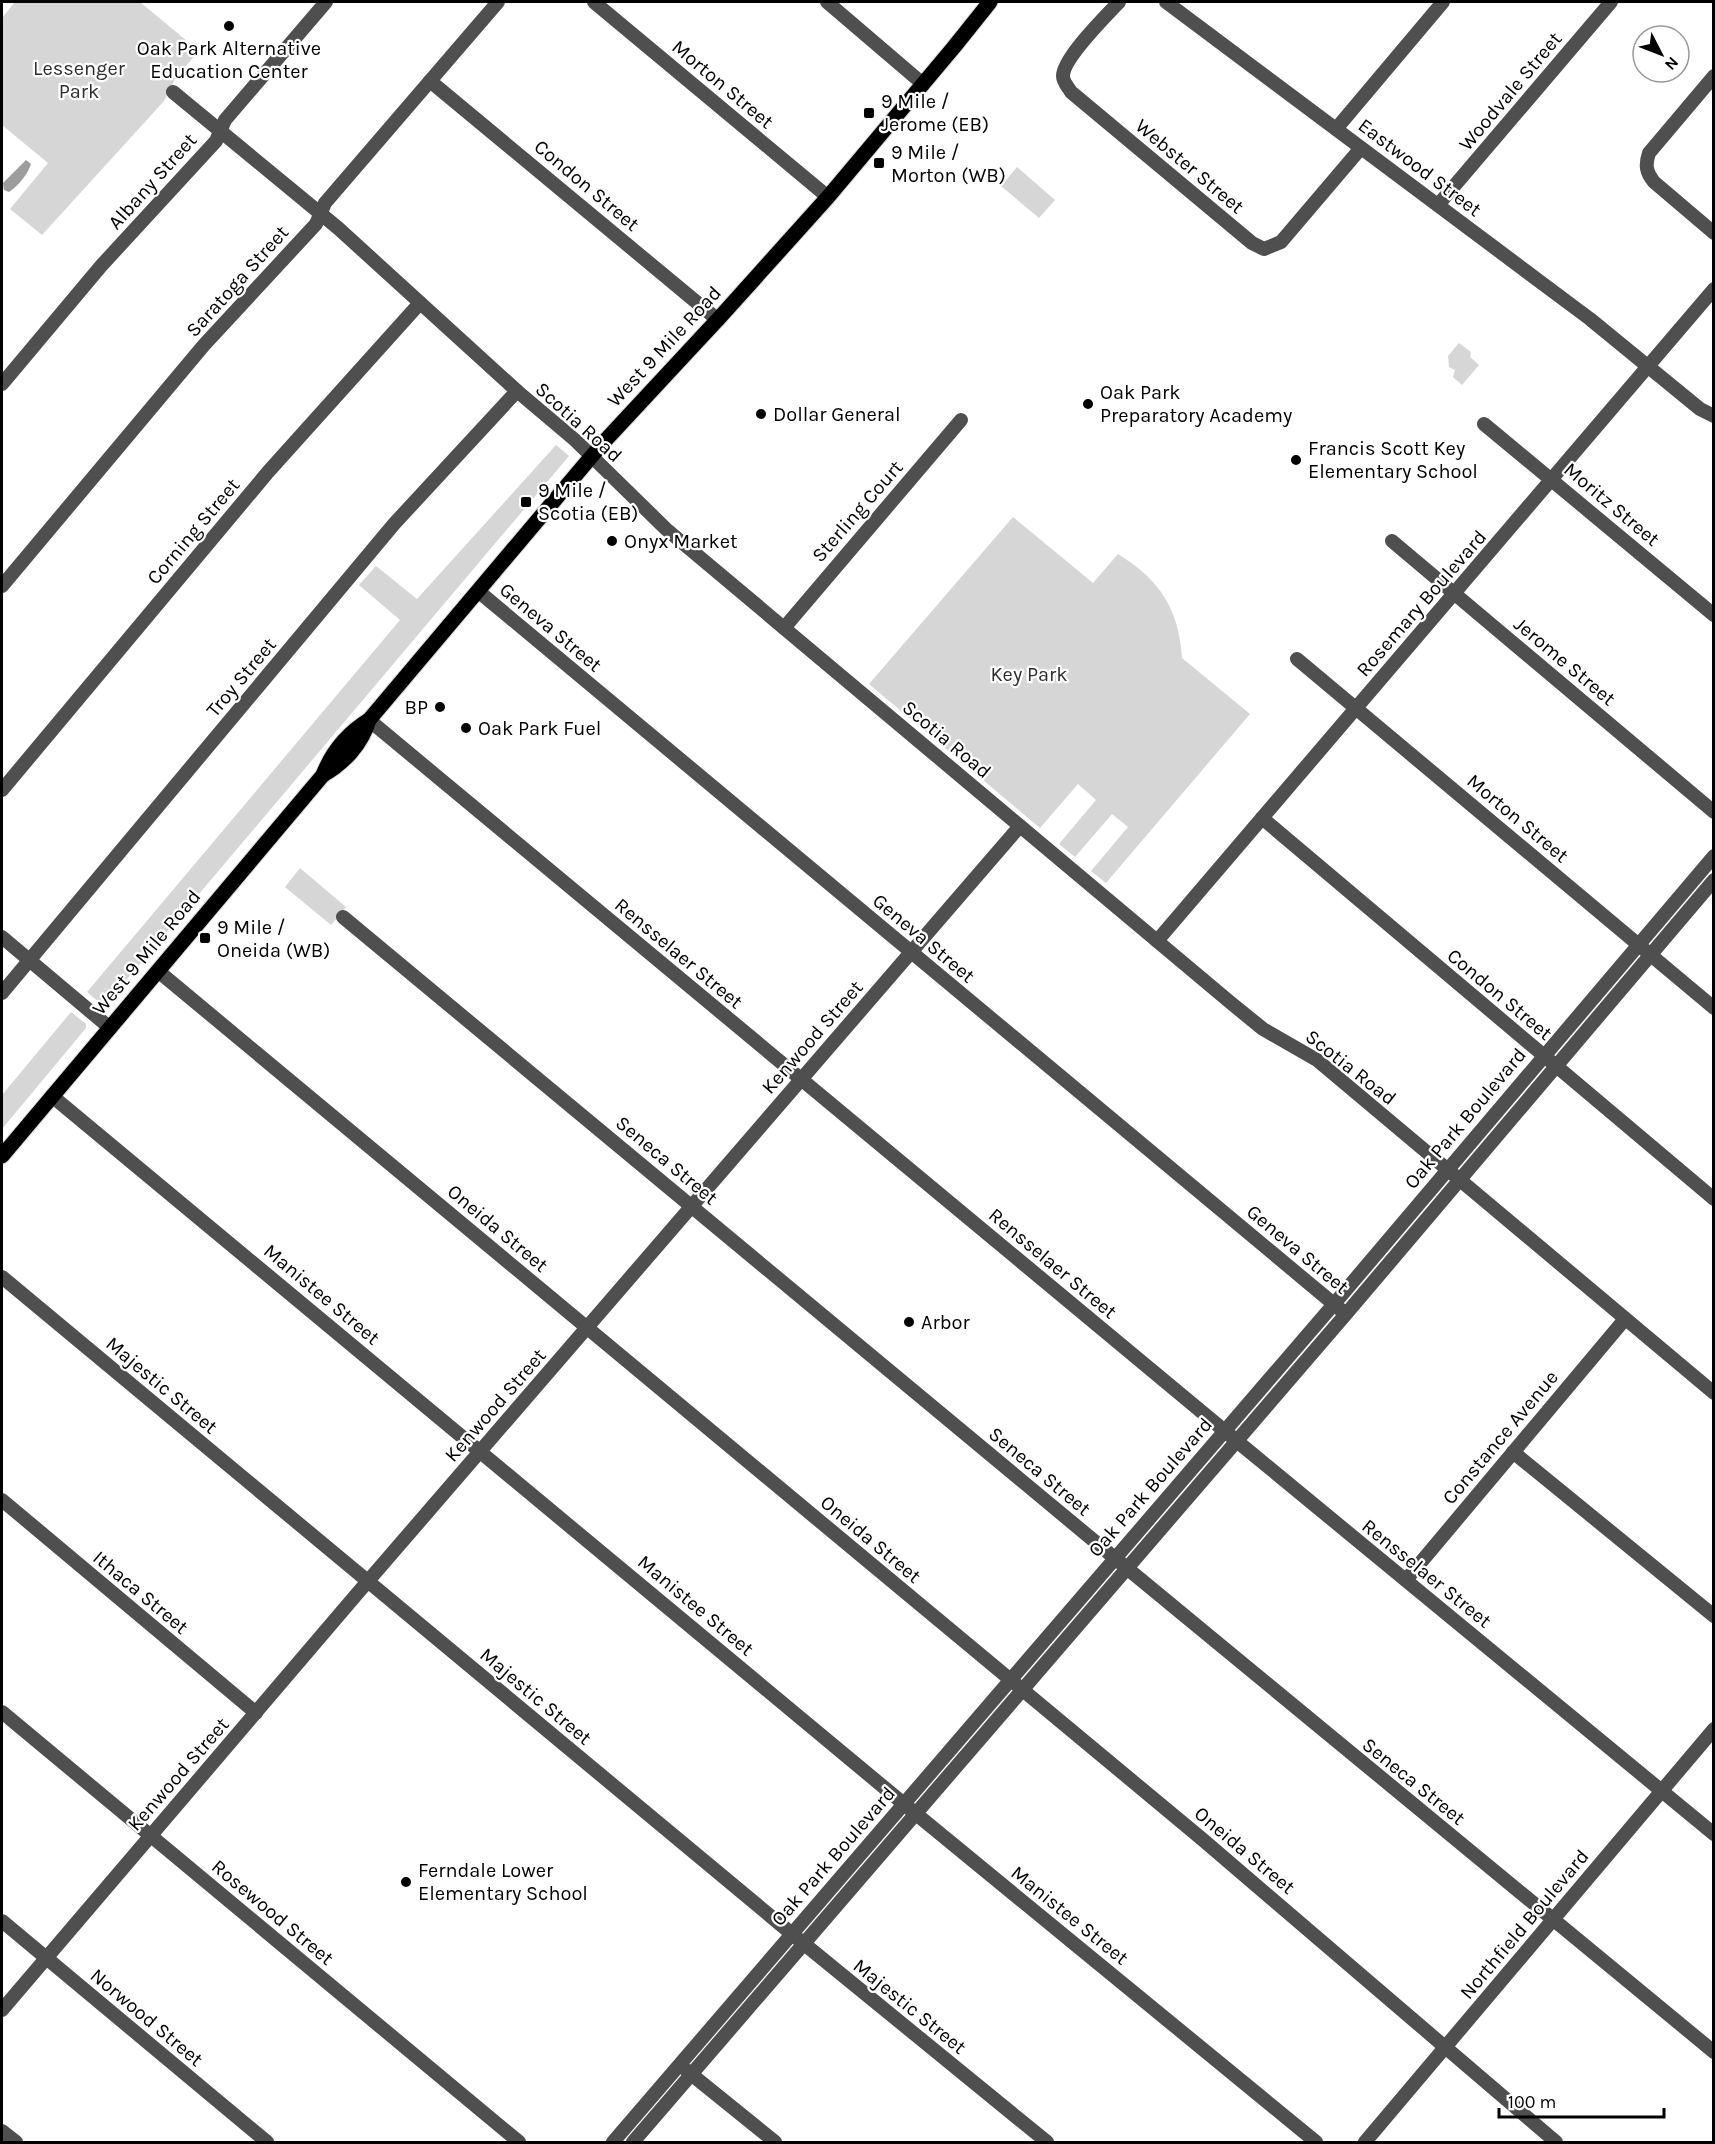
<svg xmlns="http://www.w3.org/2000/svg" width="1715" height="2144" font-family="Karla,sans-serif">
<style>
.green{fill:#d6d6d6}
.water{fill:#9d9d9d}
.lines{fill:none;stroke-linecap:round;stroke-linejoin:round}
.major-casing{stroke:#dbdbdb;stroke-width:17}
.minor{stroke:#4f4f4f;stroke-width:14}
.major{stroke:#000;stroke-width:15}
.poi-dot{fill:#000;stroke:#fff;stroke-width:2}
.labels{text-anchor:middle;stroke-width:4.5;stroke-linejoin:round;paint-order:stroke}
.poi-label{font-size:20px;fill:#000;stroke:#fff;text-anchor:start}
.park-label{font-size:20px;fill:#2d2d2d;stroke:#fff}
.street-label{font-size:20px;fill:#000;stroke:#fff}
</style>
<rect width="100%" height="100%" fill="#fff"/>
<g class="green">
<path d="M15,2H140L199,51L176,77L164,101L42,235L10,209L48,163L2,125V18Z"/>
<path d="M1017,167L1055,200L1039,218L1001,186Z"/>
<path d="M1459,343L1471,352L1470,357L1479,365L1462,385L1453,377L1455,370L1449,367L1448,356Z"/>
<path d="M556,445L569,456L112,997L100,1003L87,992L400,620L359,585L376,566L417,599Z"/>
<path d="M1013,517L1093,583L1118,554C1160,580 1179,609 1182,658L1250,714L1106,883L1091,871L1128,827L1112,814L1075,857L1059,844L1096,800L1078,784L1040,828L869,684Z"/>
<path d="M300,868L346,907L331,925L285,887Z"/>
<path d="M71,1012L86,1024V1028L2,1129V1095Z"/>
</g>
<path class="water" d="M26,160L31,164C28,174 18,186 9,192L4,190L3,183Z"/>
<g class="lines">
<defs>
<g id="major">
<path d="M323,775C344,763 362,744 369,720"/>
<path d="M2,1156L323,775C332,752 348,733 369,720L602,444L721,316L828,197L954,47L990,2"/>
</g>
</defs>
<use href="#major" class="major-casing"/>
<g class="minor">
<path d="M594,2L828,197"/>
<path d="M827,2L923,84"/>
<path d="M1119,2C1106,16 1063,58 1063,76C1063,82 1068,87 1071,92L1252,243L1264,249L1281,242L1361,148"/>
<path d="M1166,2L1590,319L1700,409L1714,416"/>
<path d="M1714,76L1649,153C1645,165 1646,172 1654,182L1714,233"/>
<path d="M430,81L718,320"/>
<path d="M173,92L338,228L517,391L575,440L666,529L1231,1003L1263,1029L1317,1060L1714,1393"/>
<path d="M1336,129L1443,2"/>
<path d="M1438,205L1611,2"/>
<path d="M2,384L101,266L216,141L225,120L326,2"/>
<path d="M1484,424L1714,615"/>
<path d="M1392,541L1714,812"/>
<path d="M2,586L204,345L316,224L325,203L498,2"/>
<path d="M478,591L1341,1310"/>
<path d="M784,628L961,420"/>
<path d="M1297,659L1714,1008"/>
<path d="M369,720L1244,1447L1714,1834"/>
<path d="M2,790L268,472L420,303"/>
<path d="M1262,818L1714,1199"/>
<path d="M343,917L1134,1574L1714,2052"/>
<path d="M2,937L110,1028"/>
<path d="M1157,941L1714,289"/>
<path d="M158,971L1202,1839L1556,2142"/>
<path d="M2,993L394,524L517,391"/>
<path d="M52,1096L910,1809L1316,2142"/>
<path d="M2,1277L792,1934L1047,2142"/>
<path d="M1513,1452L1714,1616"/>
<path d="M2,1500L256,1713"/>
<path d="M1406,1580L1625,1319"/>
<path d="M2,1712L519,2142"/>
<path d="M2,1921L267,2142"/>
<path d="M2,2010L356,1595L1020,826"/>
<path d="M686,2070L775,2142"/>
<path d="M2,2131L16,2142"/>
<path d="M613,2142L1334,1304L1714,856"/>
<path d="M633,2142L1346,1314L1714,880"/>
<path d="M1365,2142L1714,1729"/>
</g>
<use href="#major" class="major"/>
</g>
<g class="poi-dot">
<circle cx="229" cy="26" r="6"/>
<rect x="863" y="107" width="12" height="12" rx="3"/>
<rect x="873" y="157" width="12" height="12" rx="3"/>
<circle cx="1088" cy="404" r="6"/>
<circle cx="761" cy="414" r="6"/>
<circle cx="1296" cy="460" r="6"/>
<rect x="520" y="496" width="12" height="12" rx="3"/>
<circle cx="612" cy="541" r="6"/>
<circle cx="440" cy="707" r="6"/>
<circle cx="466" cy="728" r="6"/>
<rect x="199" y="932" width="12" height="12" rx="3"/>
<circle cx="909" cy="1322" r="6"/>
<circle cx="406" cy="1882" r="6"/>
</g>
<g class="labels">
<g class="poi-label">
<text x="229" y="55" text-anchor="middle">Oak Park Alternative<tspan x="229" dy="23">Education Center</tspan></text>
<text x="881" y="108">9 Mile /<tspan x="881" dy="23">Jerome (EB)</tspan></text>
<text x="891" y="159">9 Mile /<tspan x="891" dy="23">Morton (WB)</tspan></text>
<text x="1100" y="399">Oak Park<tspan x="1100" dy="23">Preparatory Academy</tspan></text>
<text x="773" y="421">Dollar General</text>
<text x="1308" y="455">Francis Scott Key<tspan x="1308" dy="23">Elementary School</tspan></text>
<text x="538" y="497">9 Mile /<tspan x="538" dy="23">Scotia (EB)</tspan></text>
<text x="624" y="548">Onyx Market</text>
<text x="428" y="714" text-anchor="end">BP</text>
<text x="478" y="735">Oak Park Fuel</text>
<text x="217" y="934">9 Mile /<tspan x="217" dy="23">Oneida (WB)</tspan></text>
<text x="921" y="1329">Arbor</text>
<text x="418" y="1877">Ferndale Lower<tspan x="418" dy="23">Elementary School</tspan></text>
</g>
<g class="park-label">
<text x="79" y="75">Lessenger<tspan x="79" dy="23">Park</tspan></text>
<text x="1029" y="681">Key Park</text>
</g>
<g class="street-label">
<text transform="translate(723 84) rotate(40)" y="7">Morton Street</text>
<text transform="translate(1510 91) rotate(-50)" y="7">Woodvale Street</text>
<text transform="translate(1190 166) rotate(40)" y="7">Webster Street</text>
<text transform="translate(1420 167) rotate(37)" y="7">Eastwood Street</text>
<text transform="translate(152 181) rotate(-48)" y="7">Albany Street</text>
<text transform="translate(587 185) rotate(40)" y="7">Condon Street</text>
<text transform="translate(237 281) rotate(-48)" y="7">Saratoga Street</text>
<text transform="translate(664 346) rotate(-47)" y="7">West 9 Mile Road</text>
<text transform="translate(579 422) rotate(42)" y="7">Scotia Road</text>
<text transform="translate(1612 504) rotate(40)" y="7">Moritz Street</text>
<text transform="translate(857 511) rotate(-49)" y="7">Sterling Court</text>
<text transform="translate(193 531) rotate(-50)" y="7">Corning Street</text>
<text transform="translate(1421 603) rotate(-49)" y="7">Rosemary Boulevard</text>
<text transform="translate(551 627) rotate(40)" y="7">Geneva Street</text>
<text transform="translate(1565 661) rotate(40)" y="7">Jerome Street</text>
<text transform="translate(241 677) rotate(-50)" y="7">Troy Street</text>
<text transform="translate(947 739) rotate(40)" y="7">Scotia Road</text>
<text transform="translate(1518 818) rotate(40)" y="7">Morton Street</text>
<text transform="translate(924 938) rotate(40)" y="7">Geneva Street</text>
<text transform="translate(146 952) rotate(-50)" y="7">West 9 Mile Road</text>
<text transform="translate(679 953) rotate(40)" y="7">Rensselaer Street</text>
<text transform="translate(1500 994) rotate(40)" y="7">Condon Street</text>
<text transform="translate(812 1037) rotate(-49)" y="7">Kenwood Street</text>
<text transform="translate(1351 1067) rotate(38)" y="7">Scotia Road</text>
<text transform="translate(1465 1118) rotate(-50)" y="7">Oak Park Boulevard</text>
<text transform="translate(667 1160) rotate(40)" y="7">Seneca Street</text>
<text transform="translate(498 1228) rotate(40)" y="7">Oneida Street</text>
<text transform="translate(1298 1249) rotate(40)" y="7">Geneva Street</text>
<text transform="translate(1053 1263) rotate(40)" y="7">Rensselaer Street</text>
<text transform="translate(322 1294) rotate(40)" y="7">Manistee Street</text>
<text transform="translate(162 1385) rotate(40)" y="7">Majestic Street</text>
<text transform="translate(495 1405) rotate(-49)" y="7">Kenwood Street</text>
<text transform="translate(1500 1437) rotate(-50)" y="7">Constance Avenue</text>
<text transform="translate(1040 1471) rotate(40)" y="7">Seneca Street</text>
<text transform="translate(1150 1487) rotate(-49)" y="7">Oak Park Boulevard</text>
<text transform="translate(871 1539) rotate(40)" y="7">Oneida Street</text>
<text transform="translate(1427 1573) rotate(39)" y="7">Rensselaer Street</text>
<text transform="translate(141 1592) rotate(40)" y="7">Ithaca Street</text>
<text transform="translate(696 1605) rotate(40)" y="7">Manistee Street</text>
<text transform="translate(536 1696) rotate(40)" y="7">Majestic Street</text>
<text transform="translate(178 1774) rotate(-49)" y="7">Kenwood Street</text>
<text transform="translate(1414 1781) rotate(39)" y="7">Seneca Street</text>
<text transform="translate(1245 1850) rotate(40)" y="7">Oneida Street</text>
<text transform="translate(833 1856) rotate(-49)" y="7">Oak Park Boulevard</text>
<text transform="translate(273 1912) rotate(40)" y="7">Rosewood Street</text>
<text transform="translate(1070 1915) rotate(39)" y="7">Manistee Street</text>
<text transform="translate(1524 1924) rotate(-50)" y="7">Northfield Boulevard</text>
<text transform="translate(910 2006) rotate(39)" y="7">Majestic Street</text>
<text transform="translate(147 2017) rotate(40)" y="7">Norwood Street</text>
</g>
</g>
<rect width="1715" height="2144" fill="none" stroke="#000000" stroke-width="6"/>
<g transform="translate(1661 54) rotate(132)"><circle r="28" fill="#ffffff" stroke="#999999" stroke-width="1.5"/>
<path d="M0-4.5L10 22L0 15L-10 22Z" fill="#000000"/>
<text y="-9" font-size="16" font-weight="bold" text-anchor="middle" fill="#000000">N</text>
</g>
<path d="M1499 2108v9h165v-9" fill="none" stroke="#000000" stroke-width="3"/>
<text x="1508" y="2108" font-size="18" fill="#000000" stroke="#ffffff" stroke-width="4.5" paint-order="stroke">100 m</text>
</svg>
